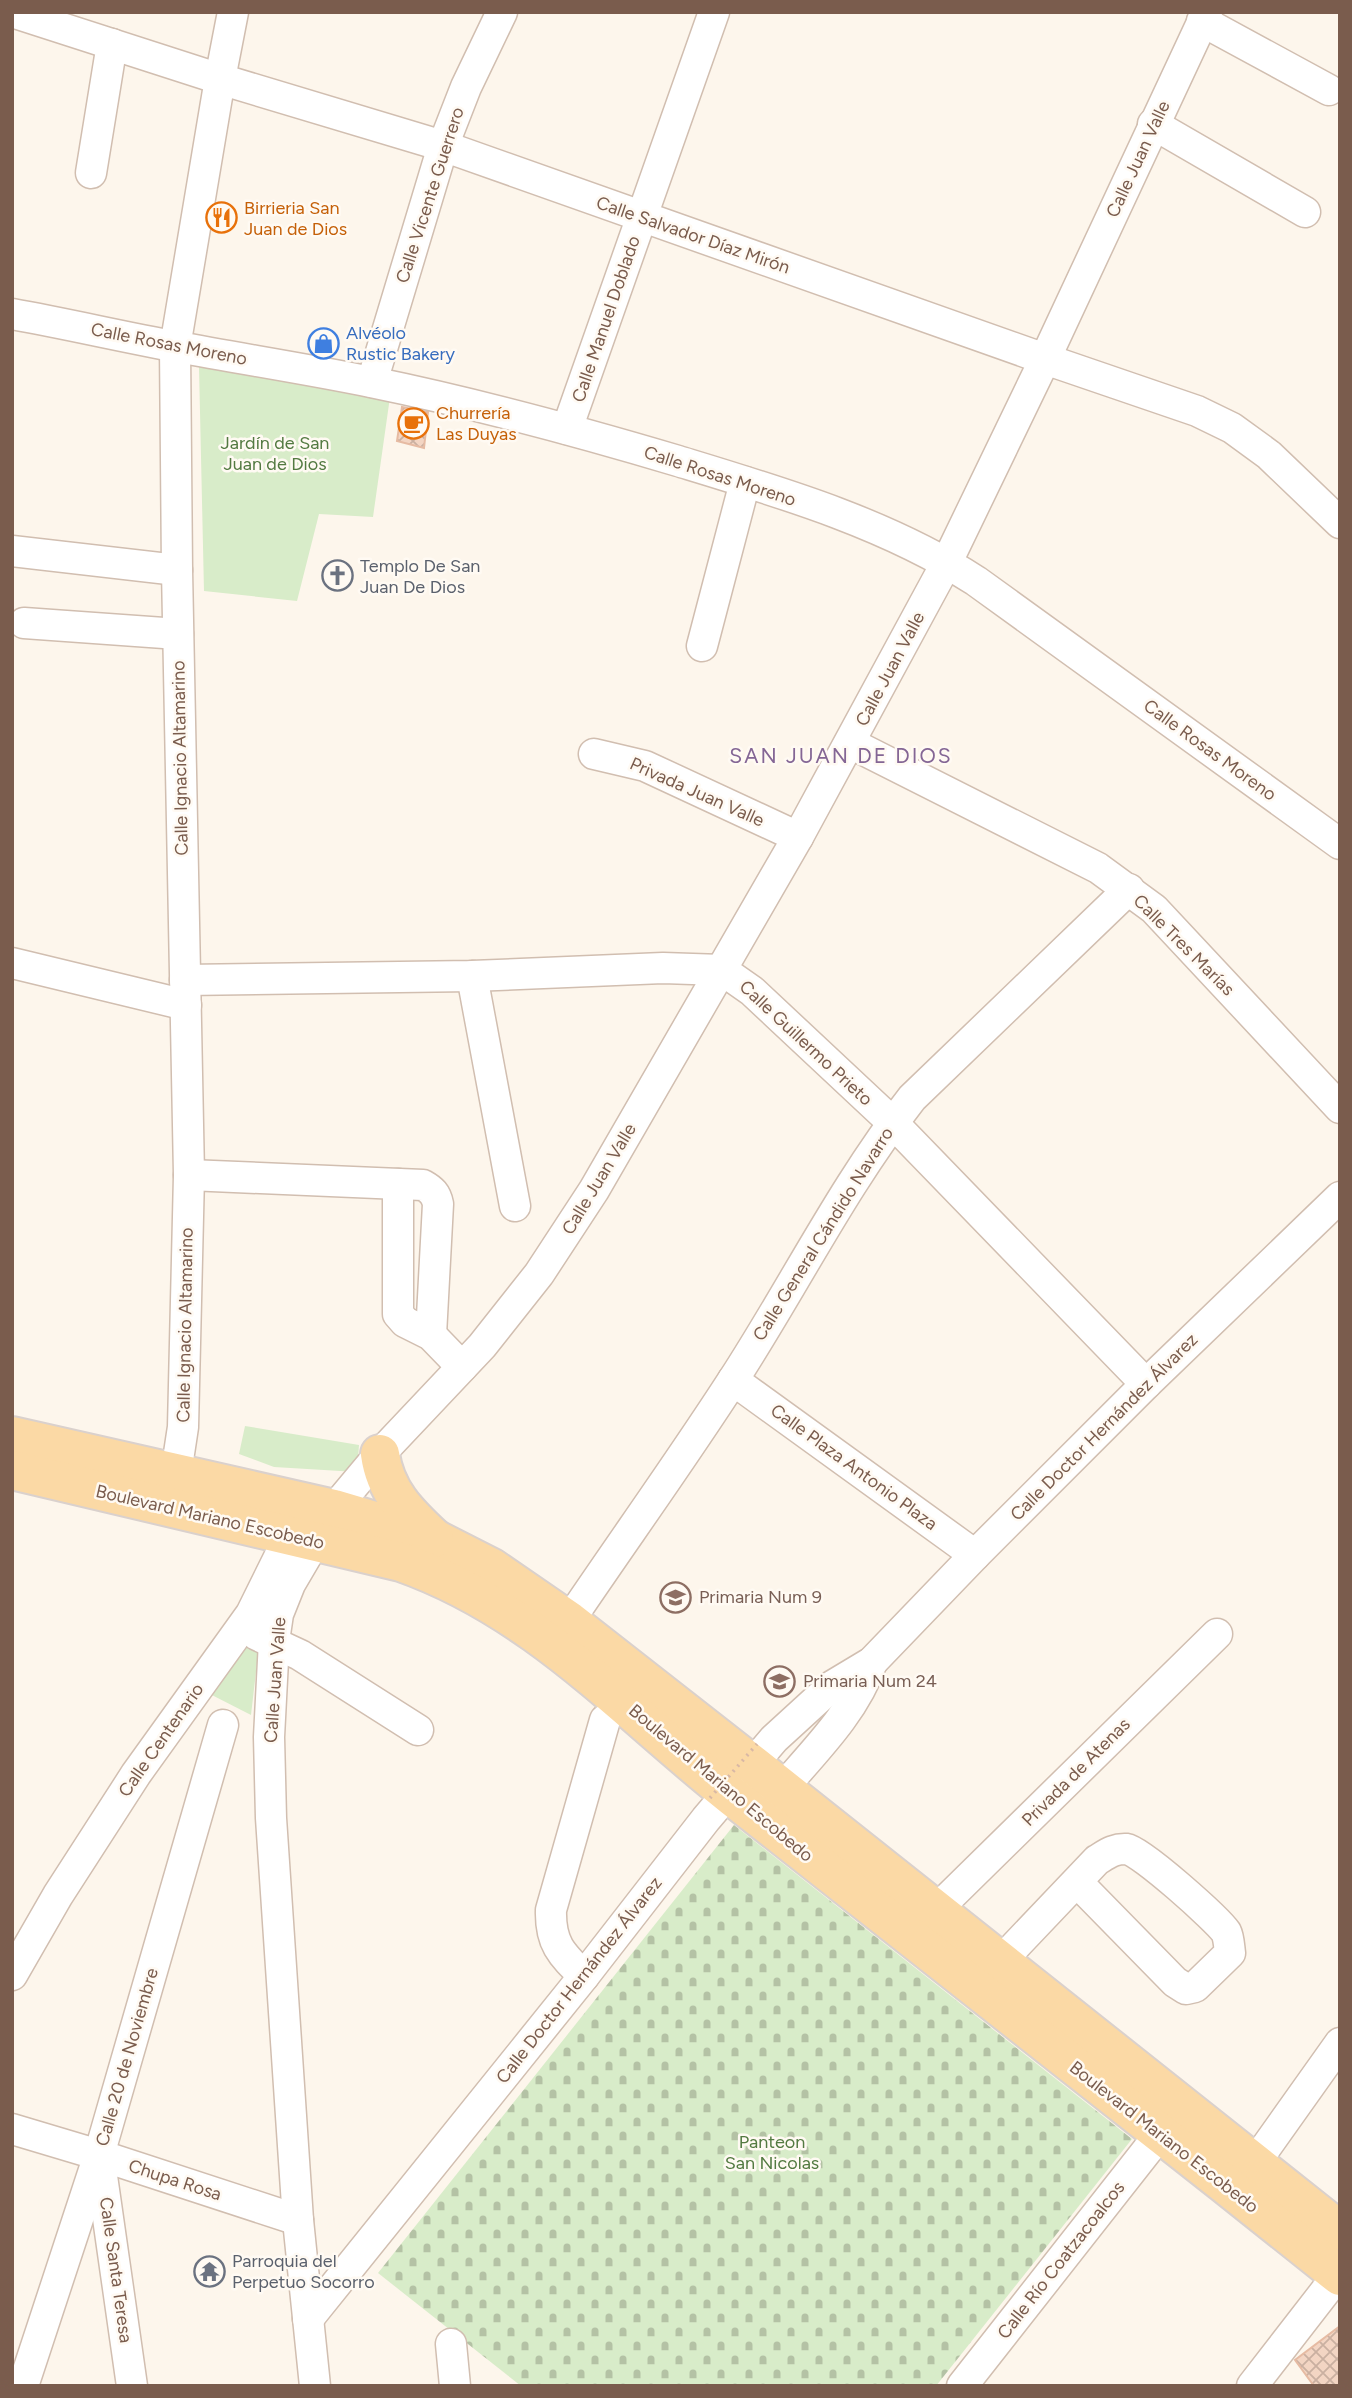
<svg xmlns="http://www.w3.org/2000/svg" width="1352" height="2398" font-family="Figtree,sans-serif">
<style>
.cemetery{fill:url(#cemetery-stones)}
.park{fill:#d8ecc9}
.building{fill:url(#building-cross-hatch);stroke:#e6bba3;stroke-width:2}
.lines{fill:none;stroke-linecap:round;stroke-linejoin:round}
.minor-casing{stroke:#d1beb0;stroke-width:33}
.major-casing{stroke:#dad1cd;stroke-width:42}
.minor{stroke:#fff;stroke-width:30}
.major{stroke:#fbd9a5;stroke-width:38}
.path-bridge{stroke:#d9b8a5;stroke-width:3.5;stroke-dasharray:2 5;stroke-linecap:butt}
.labels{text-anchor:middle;stroke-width:5;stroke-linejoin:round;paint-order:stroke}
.street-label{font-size:18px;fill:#7a5c4d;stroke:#fffaf3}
.food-label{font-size:18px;fill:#c56008;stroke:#fffaf3;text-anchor:start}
.shop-label{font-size:18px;fill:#366cbe;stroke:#fffaf3;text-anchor:start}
.park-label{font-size:18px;fill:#537a41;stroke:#fffaf3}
.worship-label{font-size:18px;fill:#5b616d;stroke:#fffaf3;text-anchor:start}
.education-label{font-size:18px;fill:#785e54;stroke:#fffaf3;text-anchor:start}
.quarter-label{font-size:21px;letter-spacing:2px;fill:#846695;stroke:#fffaf3}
</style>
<defs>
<pattern id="cemetery-stones" width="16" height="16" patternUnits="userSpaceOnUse" patternTransform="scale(1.75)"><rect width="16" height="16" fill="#d8ecc9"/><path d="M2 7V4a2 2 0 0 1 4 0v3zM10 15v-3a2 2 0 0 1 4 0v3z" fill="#b4c2a5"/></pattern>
<pattern id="building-cross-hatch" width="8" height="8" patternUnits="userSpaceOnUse" patternTransform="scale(1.75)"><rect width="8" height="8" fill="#f3d5c3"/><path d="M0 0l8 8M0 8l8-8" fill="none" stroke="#cab0a1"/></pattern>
</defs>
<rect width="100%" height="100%" fill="#fdf6ec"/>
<path class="cemetery" d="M734,1825L1132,2139L936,2386H521L378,2273Z"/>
<g class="park">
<path d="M199,367L390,397L373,517L319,514L297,601L204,591Z"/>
<path d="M245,1426L359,1445L357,1472L274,1467L239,1454Z"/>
<path d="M264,1602L251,1715L204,1691Z"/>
</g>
<g class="building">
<path d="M402,407L428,412L424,448L397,441Z"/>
<path d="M1340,2326V2386H1314L1295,2360Z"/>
</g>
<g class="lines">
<defs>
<g id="minor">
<path d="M12,12L220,79L443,146L1045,359L1197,411L1232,428L1269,455L1340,523"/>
<path d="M1202,21L1329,90"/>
<path d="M1153,124L1305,212"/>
<path d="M91,173L112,44"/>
<path d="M12,314C68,324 123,337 178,347C242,359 307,369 371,382C474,403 577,431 678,461C780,492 886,523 976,581L1340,844"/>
<path d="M372,382L443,146L466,87L502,12"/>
<path d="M567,429L714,12"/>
<path d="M12,551L177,570"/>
<path d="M24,623L178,634"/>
<path d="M702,646L745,482"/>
<path d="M850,743L1098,868L1154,909L1340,1108"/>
<path d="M594,754L645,766L798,837"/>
<path d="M12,963L186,1005"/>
<path d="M472,976L515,1206"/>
<path d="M185,980L472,976L663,968L722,970L752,991L893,1123L1146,1384"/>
<path d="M189,1175L423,1185C432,1190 436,1194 438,1204L431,1335"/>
<path d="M398,1184V1314L405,1322L431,1335L462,1367"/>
<path d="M733,1380L975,1555"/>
<path d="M173,1493L183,1427L189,1175L177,570L175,347L220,79L233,12"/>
<path d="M569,1621C623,1541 680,1462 733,1380C794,1286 843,1186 912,1098L1129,889"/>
<path d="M257,1635L300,1655L418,1730"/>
<path d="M770,1803C806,1759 853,1717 872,1662"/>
<path d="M935,1911L1217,1634"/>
<path d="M1000,1962L1097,1860C1107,1854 1115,1848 1127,1849C1141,1851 1217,1919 1226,1932C1229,1938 1229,1946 1230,1953L1195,1987L1186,1989L1175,1982L1077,1882"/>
<path d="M12,1975L58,1895L136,1774L251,1614L298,1519"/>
<path d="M584,1976C561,1954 550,1943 551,1910L605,1720"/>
<path d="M12,2129L99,2155L298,2220"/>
<path d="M100,2162L132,2386"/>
<path d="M1254,2164L1340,2043"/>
<path d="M308,2319L584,1976L706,1819L774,1739L832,1686L872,1662L975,1555L1146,1384L1340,1197"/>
<path d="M451,2344L455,2386"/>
<path d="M23,2386L99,2155L223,1725"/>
<path d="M315,2386L298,2220L271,1818L269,1737L274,1641L278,1614L290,1584L334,1509L380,1454L482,1346L539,1274L594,1190L798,837L947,562L1045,359L1207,12"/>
<path d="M962,2386L1160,2134"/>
<path d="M1252,2386L1338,2275"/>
</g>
<g id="major">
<path d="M12,1436L334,1509L435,1539L492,1568L569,1621L753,1765L1340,2231"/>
<path d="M380,1454C385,1491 407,1513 434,1538"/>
<path d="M12,1470L401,1562C537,1610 624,1711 733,1797C936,1957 1139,2115 1340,2276"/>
</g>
</defs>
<use href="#minor" class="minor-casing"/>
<use href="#major" class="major-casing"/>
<use href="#minor" class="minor"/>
<use href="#major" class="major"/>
<path class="path-bridge" d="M710,1798L757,1744"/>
</g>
<defs>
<symbol id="restaurant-ring" viewBox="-11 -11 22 22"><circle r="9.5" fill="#fffaf3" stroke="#e8710a" stroke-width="1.5"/><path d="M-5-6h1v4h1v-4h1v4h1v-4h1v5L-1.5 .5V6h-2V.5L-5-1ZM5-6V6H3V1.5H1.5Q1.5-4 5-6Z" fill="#e8710a"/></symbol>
<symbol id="shop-ring" viewBox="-11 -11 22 22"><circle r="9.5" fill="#fffaf3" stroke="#3f7fe0" stroke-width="1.5"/><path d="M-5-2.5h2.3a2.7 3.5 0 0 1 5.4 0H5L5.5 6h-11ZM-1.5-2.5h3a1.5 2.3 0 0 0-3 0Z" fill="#3f7fe0"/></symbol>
<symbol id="cafe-ring" viewBox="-11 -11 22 22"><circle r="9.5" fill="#fffaf3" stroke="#e8710a" stroke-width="1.5"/><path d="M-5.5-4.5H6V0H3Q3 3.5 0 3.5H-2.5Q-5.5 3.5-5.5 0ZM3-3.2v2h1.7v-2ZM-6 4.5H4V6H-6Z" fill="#e8710a"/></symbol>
<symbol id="church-ring" viewBox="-11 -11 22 22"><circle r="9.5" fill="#fffaf3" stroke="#6b7280" stroke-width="1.5"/><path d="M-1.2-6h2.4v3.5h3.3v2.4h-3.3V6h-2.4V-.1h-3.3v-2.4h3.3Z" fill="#6b7280"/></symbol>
<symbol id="school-ring" viewBox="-11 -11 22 22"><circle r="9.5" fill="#fffaf3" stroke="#8d6e63" stroke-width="1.5"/><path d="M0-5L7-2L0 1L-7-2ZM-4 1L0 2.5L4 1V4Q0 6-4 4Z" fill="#8d6e63"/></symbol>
<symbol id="temple-ring" viewBox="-11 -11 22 22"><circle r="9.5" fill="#fffaf3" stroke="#6b7280" stroke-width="1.5"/><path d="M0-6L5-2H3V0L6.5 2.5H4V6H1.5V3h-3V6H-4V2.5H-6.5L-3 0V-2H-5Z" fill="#6b7280"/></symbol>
</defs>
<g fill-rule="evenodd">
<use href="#restaurant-ring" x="204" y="200" width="35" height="35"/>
<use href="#shop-ring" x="306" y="326" width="35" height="35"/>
<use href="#cafe-ring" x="396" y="406" width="35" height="35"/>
<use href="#church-ring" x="320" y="558" width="35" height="35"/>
<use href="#school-ring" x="658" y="1580" width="35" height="35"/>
<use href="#school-ring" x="762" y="1664" width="35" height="35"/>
<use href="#temple-ring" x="192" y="2254" width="35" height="35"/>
</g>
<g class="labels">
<g class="street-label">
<text transform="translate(1138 159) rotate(-65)" y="6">Calle Juan Valle</text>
<text transform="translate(430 195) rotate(-72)" y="6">Calle Vicente Guerrero</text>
<text transform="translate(693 235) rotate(19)" y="6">Calle Salvador Díaz Mirón</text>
<text transform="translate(606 319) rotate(-71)" y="6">Calle Manuel Doblado</text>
<text transform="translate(169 344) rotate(11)" y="6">Calle Rosas Moreno</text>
<text transform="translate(720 476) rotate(18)" y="6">Calle Rosas Moreno</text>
<text transform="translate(890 669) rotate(-62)" y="6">Calle Juan Valle</text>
<text transform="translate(1210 750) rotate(36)" y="6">Calle Rosas Moreno</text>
<text transform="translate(180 758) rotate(-91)" y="6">Calle Ignacio Altamarino</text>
<text transform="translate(697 792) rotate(24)" y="6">Privada Juan Valle</text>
<text transform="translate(1184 945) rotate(45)" y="6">Calle Tres Marías</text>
<text transform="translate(806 1043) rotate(43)" y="6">Calle Guillermo Prieto</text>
<text transform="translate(599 1179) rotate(-59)" y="6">Calle Juan Valle</text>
<text transform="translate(823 1234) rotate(-58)" y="6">Calle General Cándido Navarro</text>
<text transform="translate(185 1325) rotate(-89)" y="6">Calle Ignacio Altamarino</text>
<text transform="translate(1104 1427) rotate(-45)" y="6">Calle Doctor Hernández Álvarez</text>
<text transform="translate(854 1467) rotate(36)" y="6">Calle Plaza Antonio Plaza</text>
<text transform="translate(210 1517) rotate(13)" y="6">Boulevard Mariano Escobedo</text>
<text transform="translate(275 1680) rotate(-86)" y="6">Calle Juan Valle</text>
<text transform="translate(161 1740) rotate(-55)" y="6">Calle Centenario</text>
<text transform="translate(1076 1772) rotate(-45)" y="6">Privada de Atenas</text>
<text transform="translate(721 1783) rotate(40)" y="6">Boulevard Mariano Escobedo</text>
<text transform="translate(579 1980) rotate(-52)" y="6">Calle Doctor Hernández Álvarez</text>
<text transform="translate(127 2057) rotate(-74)" y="6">Calle 20 de Noviembre</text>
<text transform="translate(1164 2137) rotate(38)" y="6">Boulevard Mariano Escobedo</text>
<text transform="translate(175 2180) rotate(18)" y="6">Chupa Rosa</text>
<text transform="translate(1061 2260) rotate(-52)" y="6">Calle Río Coatzacoalcos</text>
<text transform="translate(116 2270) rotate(82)" y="6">Calle Santa Teresa</text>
</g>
<g class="food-label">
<text x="244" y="214">Birrieria San<tspan x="244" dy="21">Juan de Dios</tspan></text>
<text x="436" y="419">Churrería<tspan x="436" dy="21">Las Duyas</tspan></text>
</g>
<g class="shop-label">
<text x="346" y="339">Alvéolo<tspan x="346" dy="21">Rustic Bakery</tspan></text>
</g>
<g class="park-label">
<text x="275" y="449">Jardín de San<tspan x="275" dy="21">Juan de Dios</tspan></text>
<text x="772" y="2148">Panteon<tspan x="772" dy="21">San Nicolas</tspan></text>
</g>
<g class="worship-label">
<text x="360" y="572">Templo De San<tspan x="360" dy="21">Juan De Dios</tspan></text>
<text x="232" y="2267">Parroquia del<tspan x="232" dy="21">Perpetuo Socorro</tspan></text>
</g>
<g class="education-label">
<text x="699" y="1603">Primaria Num 9</text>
<text x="803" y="1687">Primaria Num 24</text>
</g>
<g class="quarter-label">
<text x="841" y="763">SAN JUAN DE DIOS</text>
</g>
</g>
<rect width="1352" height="2398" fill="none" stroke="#7a5c4d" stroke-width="28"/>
</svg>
